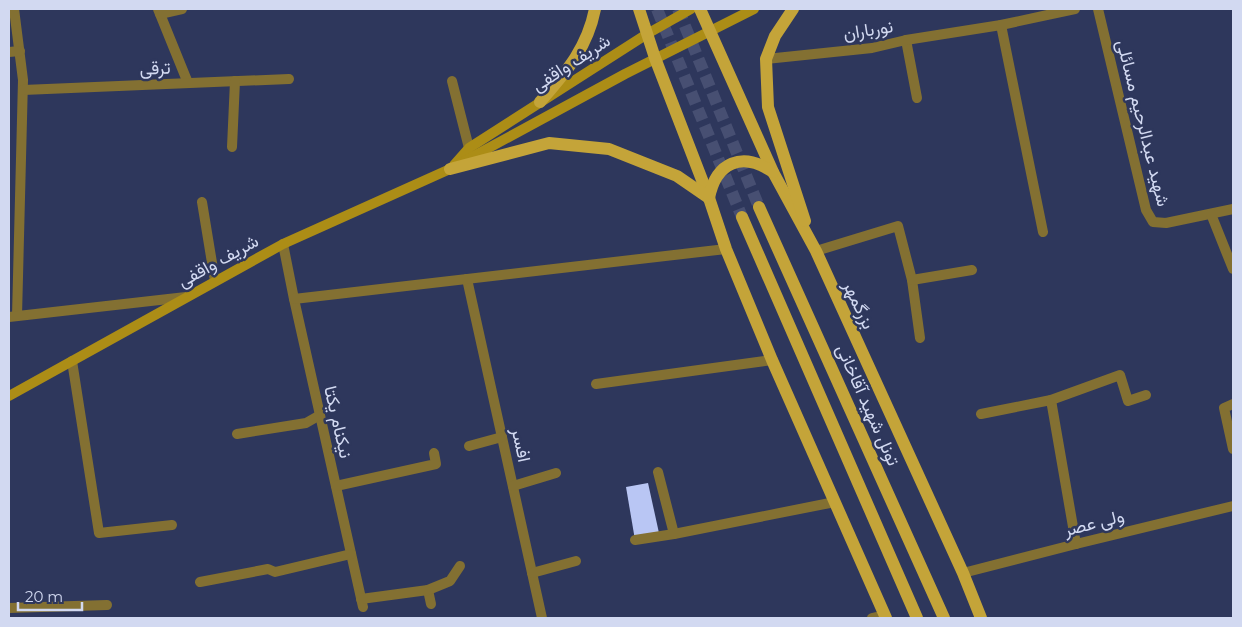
<svg xmlns="http://www.w3.org/2000/svg" width="1242" height="627" font-family="Montserrat,Vazirmatn,sans-serif">
<style>
.building{fill:#b9c6f4}
.lines{fill:none;stroke-linecap:round;stroke-linejoin:round}
.primary-tunnel{stroke:#474f72;stroke-width:12;stroke-dasharray:12 6;stroke-linecap:butt}
.minor{stroke:#837032;stroke-width:10}
.tertiary{stroke:#837032;stroke-width:10}
.secondary{stroke:#ac8d16;stroke-width:10}
.primary{stroke:#c4a439;stroke-width:12}
.labels{text-anchor:middle;stroke-width:5;stroke-linejoin:round;paint-order:stroke}
.street-label{font-size:18px;fill:#d2d9f1;stroke:#2e375c}
</style>
<rect width="100%" height="100%" fill="#2e375c"/>
<path class="building" d="M648,483L659,533L635,540L626,487Z"/>
<g class="lines">
<g class="primary-tunnel">
<path d="M657,9L742,217"/>
<path d="M678,9L759,207"/>
</g>
<g class="minor">
<path d="M14,9L23,80L17,316"/>
<path d="M158,9L188,83"/>
<path d="M1098,9L1146,210L1153,222L1166,223L1233,209"/>
<path d="M160,14L182,9"/>
<path d="M1001,25L1043,232"/>
<path d="M906,40L917,98"/>
<path d="M9,52L20,51"/>
<path d="M452,81L469,148"/>
<path d="M23,90L289,79"/>
<path d="M232,147L235,81"/>
<path d="M202,202L215,281"/>
<path d="M1211,214L1233,269"/>
<path d="M283,244L294,299L363,607"/>
<path d="M816,251L898,226L912,280L920,338"/>
<path d="M467,279L542,618"/>
<path d="M912,280L972,270"/>
<path d="M294,299L726,249"/>
<path d="M9,317L186,297"/>
<path d="M72,361L99,533L172,525"/>
<path d="M596,384L772,360"/>
<path d="M1051,400L1076,544"/>
<path d="M1233,404L1224,408L1233,449"/>
<path d="M981,414L1051,400L1120,375L1128,401L1146,395"/>
<path d="M237,434L306,423L320,415"/>
<path d="M469,446L502,437"/>
<path d="M658,472L674,534"/>
<path d="M336,486L436,464L434,453"/>
<path d="M513,486L556,473"/>
<path d="M635,540L674,534L835,502"/>
<path d="M532,573L576,561"/>
<path d="M963,573L1076,544L1233,506"/>
<path d="M200,582L268,569L275,572L351,554"/>
<path d="M428,590L431,604"/>
<path d="M361,599L428,590L450,581L460,566"/>
<path d="M9,608L107,605"/>
<path d="M872,618L885,615"/>
</g>
<path class="tertiary" d="M766,59L872,48L906,40L1001,25L1075,9"/>
<g class="secondary">
<path d="M454,165L469,148L647,34L691,9"/>
<path d="M9,396L283,244L450,169L625,74L754,9"/>
</g>
<g class="primary">
<path d="M639,9L655,58L709,198L726,249L772,360L886,618"/>
<path d="M700,9L773,172L816,251L963,573L981,618"/>
<path d="M793,9L775,36L766,59L768,107L805,221"/>
<path d="M540,102C566,72 587,49 595,9"/>
<path d="M450,169L549,143L609,149L677,176L709,198C716,162 742,151 773,172"/>
<path d="M759,207L944,618"/>
<path d="M742,217L917,618"/>
</g>
</g>
<g class="labels">
<g class="street-label">
<text transform="translate(868 30) rotate(-9)" y="6">نورباران</text>
<text transform="translate(571 63) rotate(-33)" y="6">شریف واقفی</text>
<text transform="translate(155 68) rotate(-2)" y="6">ترقی</text>
<text transform="translate(1143 123) rotate(76)" y="6">شهید عبدالرحیم مسائلی</text>
<text transform="translate(218 261) rotate(-29)" y="6">شریف واقفی</text>
<text transform="translate(859 305) rotate(65)" y="6">بزرگمهر</text>
<text transform="translate(868 405) rotate(66)" y="6">تونل شهید آقاخانی</text>
<text transform="translate(338 422) rotate(77)" y="6">نیکنام یکتا</text>
<text transform="translate(521 445) rotate(78)" y="6">افسر</text>
<text transform="translate(1094 523) rotate(-14)" y="6">ولی عصر</text>
</g>
</g>
<rect width="1242" height="627" fill="none" stroke="#d2d9f1" stroke-width="20"/>
<path d="M18 602v8h64v-8" fill="none" stroke="#d2d9f1" stroke-width="2.5"/>
<text x="25" y="602" font-size="15" fill="#d2d9f1" stroke="#2e375c" stroke-width="4" paint-order="stroke">20 m</text>
</svg>
